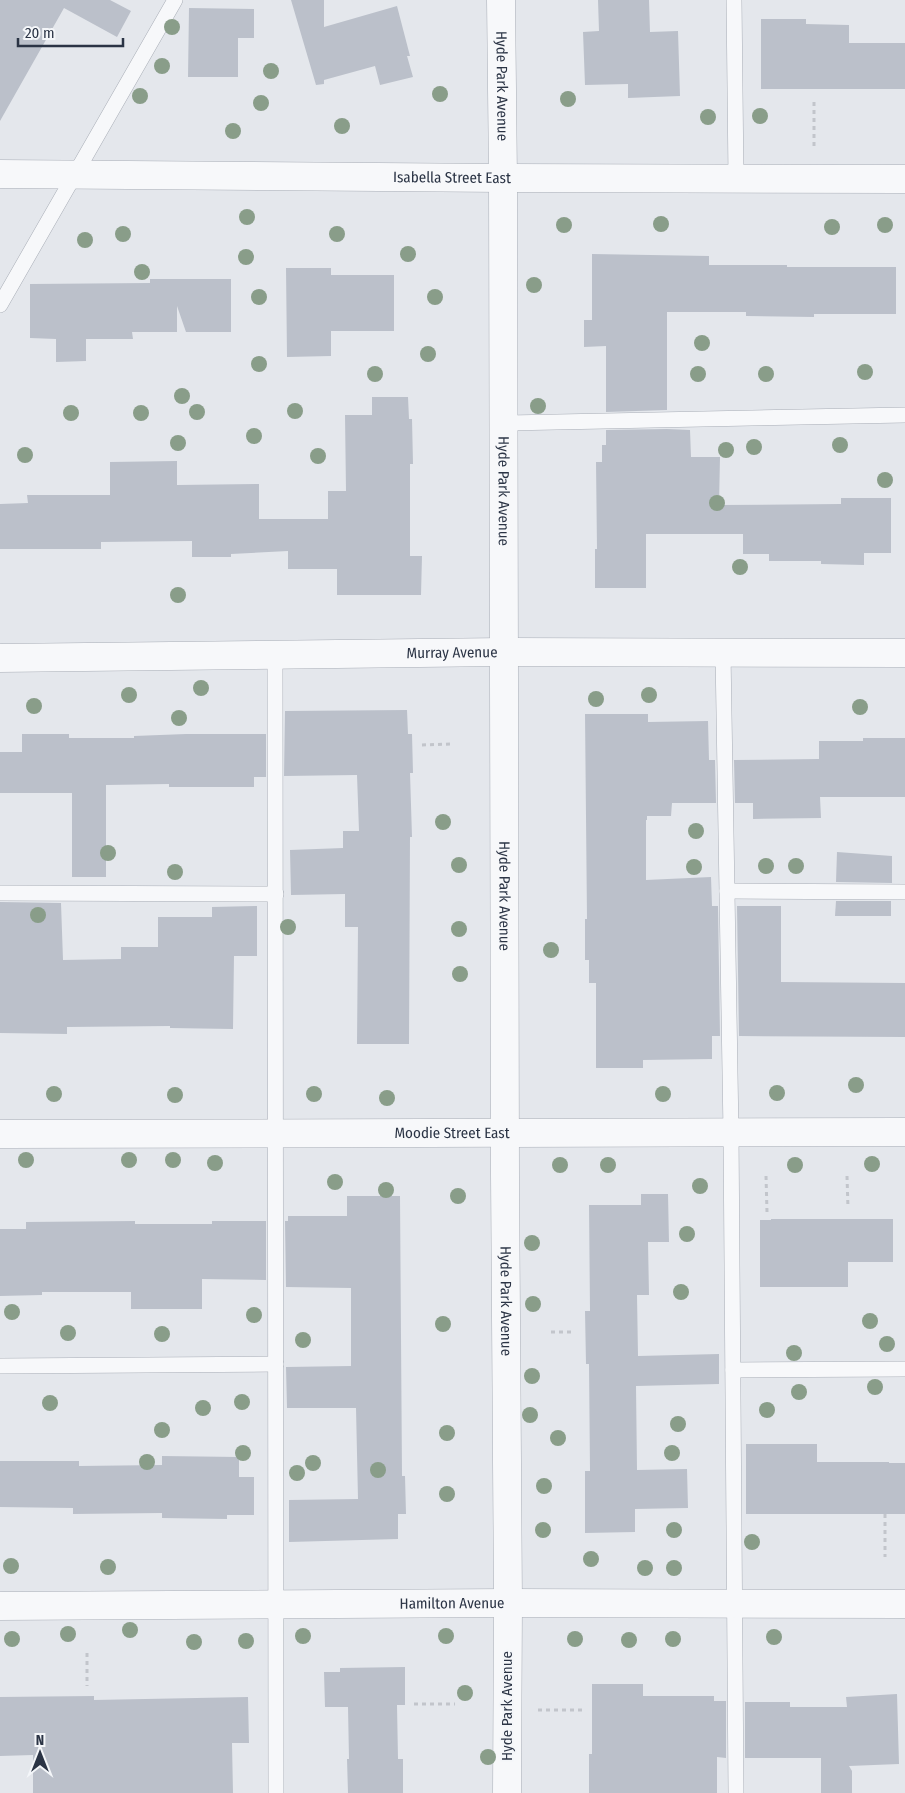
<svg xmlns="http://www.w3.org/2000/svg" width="905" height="1793" font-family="'Fira Sans Condensed',sans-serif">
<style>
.building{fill:#bbc0ca}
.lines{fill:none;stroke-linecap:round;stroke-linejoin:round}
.lane-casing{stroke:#a9aeb7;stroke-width:16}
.street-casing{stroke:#a9aeb7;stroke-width:29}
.path{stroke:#c2c5cb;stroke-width:3;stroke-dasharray:4 4;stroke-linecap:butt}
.lane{stroke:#f7f8fa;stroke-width:15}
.street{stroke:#f7f8fa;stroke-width:28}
.tree{fill:#899d89}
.labels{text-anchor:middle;stroke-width:4;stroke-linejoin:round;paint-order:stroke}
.street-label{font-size:15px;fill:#2b3445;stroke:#f4f6f9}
</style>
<rect width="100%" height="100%" fill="#e4e7ec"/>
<g class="building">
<path d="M0,0H110L131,11L117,37L64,8L0,121Z"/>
<path d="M291,0H324V27L397,6L410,56H407L413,77L380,85L375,66L324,80V84L316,85Z"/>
<path d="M598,0H649L650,32L678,31L680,96L628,98V84L585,85L583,32L599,31Z"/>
<path d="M189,8L254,9V38H238V77H188Z"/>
<path d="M761,19H806V24L849,25V43H905V89H761Z"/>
<path d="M592,254L709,256V265H787V267H896V314H814V317L746,316V312H667V410L606,412V346L584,347V320H592Z"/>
<path d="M286,268H331V275H394V331H331V356L287,357Z"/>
<path d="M150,279H231V332H186L177,306V332H132L133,339H86V361L56,362V339L30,338V284L150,283Z"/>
<path d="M372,397H408L409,419H412L413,464H410V556H422L421,595H337V569H288V551L231,554V557H192V541L101,542V549H0V504L28,503L27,495H110V462L177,461V485L259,484V519H328V491H346L345,415H372Z"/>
<path d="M667,429L690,430L691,457H720L719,505L841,504V498H891V553H864V565L821,564V561H769V554H743V534H646V588H595V549H597L596,462H602V445H606V430Z"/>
<path d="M407,710L408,734H412L413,773H410L412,837H410L409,1044H357L358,927H345V894L291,895L290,850L343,848V831H359L357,775L284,776L285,711Z"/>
<path d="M585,714H648V722L708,721L709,760H715L716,803H672L671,816H647V820H646V880L711,877L712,906H718L720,1036H712V1059L643,1060V1068H596V983H589V960H585V919H587Z"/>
<path d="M22,734H69V738H134V736L186,734H266V777H254V787H169V784L106,785V877H72V793H0V752H22Z"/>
<path d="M863,738H905V797H820L821,818L753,819V803H735L734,760L819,759V741H863Z"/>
<path d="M837,852L892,856V883L836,882Z"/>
<path d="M836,901H891V916H835Z"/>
<path d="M0,902L61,903L63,960L121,959V947H158V917H212V907L257,906V956H234L233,1029L170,1028V1026L67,1027V1034L0,1033Z"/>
<path d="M737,906H781V982L905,983V1037L739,1036Z"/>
<path d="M641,1194H668L669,1242H648L649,1295H637L638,1356L719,1354V1384L636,1386L637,1470L687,1469L688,1508L635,1509V1532L585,1533V1471H590L589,1364H586L585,1311H590L589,1205H641Z"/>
<path d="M347,1196H400L402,1476H405L406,1514H398V1539L289,1542V1500L358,1499L356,1408H287L286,1367L351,1366V1288L286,1287L285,1221H288V1216H347Z"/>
<path d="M771,1219H893V1262H848V1287H760V1220H771Z"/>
<path d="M135,1221V1224H212V1221H266V1280L202,1279V1309H131V1292H42V1295L0,1296V1229H26V1222Z"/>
<path d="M746,1444H817V1462H889V1463H905V1514H746Z"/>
<path d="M162,1456L239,1457V1477H254V1515H227V1519L162,1518V1513L73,1514V1508L0,1507V1461H79V1466L162,1465Z"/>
<path d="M405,1667V1705H397L398,1759H403V1793H348L347,1759H349L348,1707H325L324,1672H340V1668Z"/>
<path d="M592,1684H643V1696H714V1701H726V1758L717,1757V1793H589V1754H592Z"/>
<path d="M897,1694L899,1764L849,1766L852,1771V1793H821V1758H745V1702H790V1707H847L846,1697Z"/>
<path d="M94,1696V1700L248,1697L249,1743H232L233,1793H33V1755L0,1756V1697Z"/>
</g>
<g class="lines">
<defs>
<g id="lane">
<path d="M734,0L736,178"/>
<path d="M0,305L175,0"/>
<path d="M502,423L905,415"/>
<path d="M723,653L731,1132L736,1793"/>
<path d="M275,655L276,1793"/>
<path d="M727,891L905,892"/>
<path d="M0,893L276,894"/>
<path d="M0,1366L276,1364"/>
<path d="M733,1370L905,1369"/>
</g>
<g id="street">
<path id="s1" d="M501,0L503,178L505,1175L508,1603L507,1793"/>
<path id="s2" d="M0,174L503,178L905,179"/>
<path id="s3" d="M0,658L503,652L905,653"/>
<path id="s4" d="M0,1134L905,1132"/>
<path id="s5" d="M0,1606L508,1603L905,1604"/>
</g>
</defs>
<use href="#lane" class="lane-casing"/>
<use href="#street" class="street-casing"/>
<g class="path">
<path d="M814,102V146"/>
<path d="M422,745L452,744"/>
<path d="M766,1176L767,1212"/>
<path d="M847,1176L848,1208"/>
<path d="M551,1332H575"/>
<path d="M885,1514V1557"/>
<path d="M87,1653V1686"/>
<path d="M414,1704H455"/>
<path d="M538,1710H583"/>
</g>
<use href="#lane" class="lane"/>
<use href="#street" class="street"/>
</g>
<g class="tree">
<circle cx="172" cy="27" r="8"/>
<circle cx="162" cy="66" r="8"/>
<circle cx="271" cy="71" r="8"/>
<circle cx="440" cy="94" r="8"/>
<circle cx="140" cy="96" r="8"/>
<circle cx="568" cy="99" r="8"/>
<circle cx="261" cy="103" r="8"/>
<circle cx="760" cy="116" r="8"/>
<circle cx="708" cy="117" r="8"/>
<circle cx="342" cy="126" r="8"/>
<circle cx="233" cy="131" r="8"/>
<circle cx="247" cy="217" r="8"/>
<circle cx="661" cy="224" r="8"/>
<circle cx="564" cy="225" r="8"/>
<circle cx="885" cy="225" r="8"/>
<circle cx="832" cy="227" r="8"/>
<circle cx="123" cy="234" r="8"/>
<circle cx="337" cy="234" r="8"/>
<circle cx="85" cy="240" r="8"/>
<circle cx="408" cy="254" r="8"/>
<circle cx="246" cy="257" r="8"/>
<circle cx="142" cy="272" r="8"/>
<circle cx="534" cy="285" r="8"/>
<circle cx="259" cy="297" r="8"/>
<circle cx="435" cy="297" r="8"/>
<circle cx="702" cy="343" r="8"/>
<circle cx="428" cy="354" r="8"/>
<circle cx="259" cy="364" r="8"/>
<circle cx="865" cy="372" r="8"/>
<circle cx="375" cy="374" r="8"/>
<circle cx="698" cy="374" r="8"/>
<circle cx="766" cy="374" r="8"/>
<circle cx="182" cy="396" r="8"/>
<circle cx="538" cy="406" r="8"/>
<circle cx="295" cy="411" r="8"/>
<circle cx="197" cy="412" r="8"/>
<circle cx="71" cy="413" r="8"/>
<circle cx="141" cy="413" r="8"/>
<circle cx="254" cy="436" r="8"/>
<circle cx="178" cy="443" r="8"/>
<circle cx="840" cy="445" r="8"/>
<circle cx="754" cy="447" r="8"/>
<circle cx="726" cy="450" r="8"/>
<circle cx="25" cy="455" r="8"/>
<circle cx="318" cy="456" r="8"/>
<circle cx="885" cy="480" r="8"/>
<circle cx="717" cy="503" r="8"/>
<circle cx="740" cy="567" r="8"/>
<circle cx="178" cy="595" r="8"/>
<circle cx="201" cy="688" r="8"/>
<circle cx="129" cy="695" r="8"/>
<circle cx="649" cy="695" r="8"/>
<circle cx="596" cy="699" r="8"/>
<circle cx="34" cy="706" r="8"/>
<circle cx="860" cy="707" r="8"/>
<circle cx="179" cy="718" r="8"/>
<circle cx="443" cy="822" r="8"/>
<circle cx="696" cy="831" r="8"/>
<circle cx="108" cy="853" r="8"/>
<circle cx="459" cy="865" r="8"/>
<circle cx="766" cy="866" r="8"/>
<circle cx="796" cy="866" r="8"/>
<circle cx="694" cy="867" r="8"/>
<circle cx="175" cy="872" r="8"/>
<circle cx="38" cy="915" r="8"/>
<circle cx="288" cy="927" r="8"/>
<circle cx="459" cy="929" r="8"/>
<circle cx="551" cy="950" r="8"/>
<circle cx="460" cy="974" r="8"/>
<circle cx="856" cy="1085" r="8"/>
<circle cx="777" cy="1093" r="8"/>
<circle cx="54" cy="1094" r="8"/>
<circle cx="314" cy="1094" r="8"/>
<circle cx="663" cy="1094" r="8"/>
<circle cx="175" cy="1095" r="8"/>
<circle cx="387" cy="1098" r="8"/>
<circle cx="26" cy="1160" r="8"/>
<circle cx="129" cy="1160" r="8"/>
<circle cx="173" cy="1160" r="8"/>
<circle cx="215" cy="1163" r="8"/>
<circle cx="872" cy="1164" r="8"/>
<circle cx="560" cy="1165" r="8"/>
<circle cx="608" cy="1165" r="8"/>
<circle cx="795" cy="1165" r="8"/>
<circle cx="335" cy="1182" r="8"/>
<circle cx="700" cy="1186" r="8"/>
<circle cx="386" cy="1190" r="8"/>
<circle cx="458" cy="1196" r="8"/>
<circle cx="687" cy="1234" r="8"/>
<circle cx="532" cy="1243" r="8"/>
<circle cx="681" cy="1292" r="8"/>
<circle cx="533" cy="1304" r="8"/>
<circle cx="12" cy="1312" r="8"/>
<circle cx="254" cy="1315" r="8"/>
<circle cx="870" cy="1321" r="8"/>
<circle cx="443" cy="1324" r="8"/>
<circle cx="68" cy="1333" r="8"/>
<circle cx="162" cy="1334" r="8"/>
<circle cx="303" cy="1340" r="8"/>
<circle cx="887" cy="1344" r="8"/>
<circle cx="794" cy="1353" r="8"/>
<circle cx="532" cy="1376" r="8"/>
<circle cx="875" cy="1387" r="8"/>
<circle cx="799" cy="1392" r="8"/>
<circle cx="242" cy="1402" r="8"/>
<circle cx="50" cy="1403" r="8"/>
<circle cx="203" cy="1408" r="8"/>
<circle cx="767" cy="1410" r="8"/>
<circle cx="530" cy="1415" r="8"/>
<circle cx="678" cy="1424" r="8"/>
<circle cx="162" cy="1430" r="8"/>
<circle cx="447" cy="1433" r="8"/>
<circle cx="558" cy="1438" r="8"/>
<circle cx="243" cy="1453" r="8"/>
<circle cx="672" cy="1453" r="8"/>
<circle cx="147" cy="1462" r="8"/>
<circle cx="313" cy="1463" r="8"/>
<circle cx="378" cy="1470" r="8"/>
<circle cx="297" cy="1473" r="8"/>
<circle cx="544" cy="1486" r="8"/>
<circle cx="447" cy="1494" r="8"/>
<circle cx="543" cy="1530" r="8"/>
<circle cx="674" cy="1530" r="8"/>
<circle cx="752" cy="1542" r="8"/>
<circle cx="591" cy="1559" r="8"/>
<circle cx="11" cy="1566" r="8"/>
<circle cx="108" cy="1567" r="8"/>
<circle cx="645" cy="1568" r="8"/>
<circle cx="674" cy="1568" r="8"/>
<circle cx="130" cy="1630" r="8"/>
<circle cx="68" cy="1634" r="8"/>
<circle cx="303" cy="1636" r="8"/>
<circle cx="446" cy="1636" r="8"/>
<circle cx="774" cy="1637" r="8"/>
<circle cx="12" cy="1639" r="8"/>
<circle cx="575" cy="1639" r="8"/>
<circle cx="673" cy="1639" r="8"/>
<circle cx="629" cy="1640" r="8"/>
<circle cx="246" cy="1641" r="8"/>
<circle cx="194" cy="1642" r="8"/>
<circle cx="465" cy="1693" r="8"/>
<circle cx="488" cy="1757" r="8"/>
</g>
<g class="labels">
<g class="street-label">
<text dy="5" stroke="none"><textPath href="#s1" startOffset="86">Hyde Park Avenue</textPath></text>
<text dy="5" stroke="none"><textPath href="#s2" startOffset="452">Isabella Street East</textPath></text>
<text dy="5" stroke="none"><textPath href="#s1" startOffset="491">Hyde Park Avenue</textPath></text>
<text dy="5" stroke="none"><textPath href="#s3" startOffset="452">Murray Avenue</textPath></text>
<text dy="5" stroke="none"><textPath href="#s1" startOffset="896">Hyde Park Avenue</textPath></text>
<text dy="5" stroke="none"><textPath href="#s4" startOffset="452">Moodie Street East</textPath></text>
<text dy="5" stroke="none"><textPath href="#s1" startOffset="1301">Hyde Park Avenue</textPath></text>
<text dy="5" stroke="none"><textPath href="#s5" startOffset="452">Hamilton Avenue</textPath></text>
<text transform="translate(507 1706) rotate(-90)" y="5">Hyde Park Avenue</text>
</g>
</g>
<g transform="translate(40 1753)" stroke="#f4f6f9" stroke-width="4" paint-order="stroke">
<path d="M0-4L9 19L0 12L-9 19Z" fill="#2b3445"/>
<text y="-8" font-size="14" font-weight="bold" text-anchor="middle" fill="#2b3445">N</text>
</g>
<path d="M18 38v8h105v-8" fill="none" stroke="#2b3445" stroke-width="2.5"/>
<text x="25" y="38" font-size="15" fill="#2b3445" stroke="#f4f6f9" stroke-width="4" paint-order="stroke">20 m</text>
</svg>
